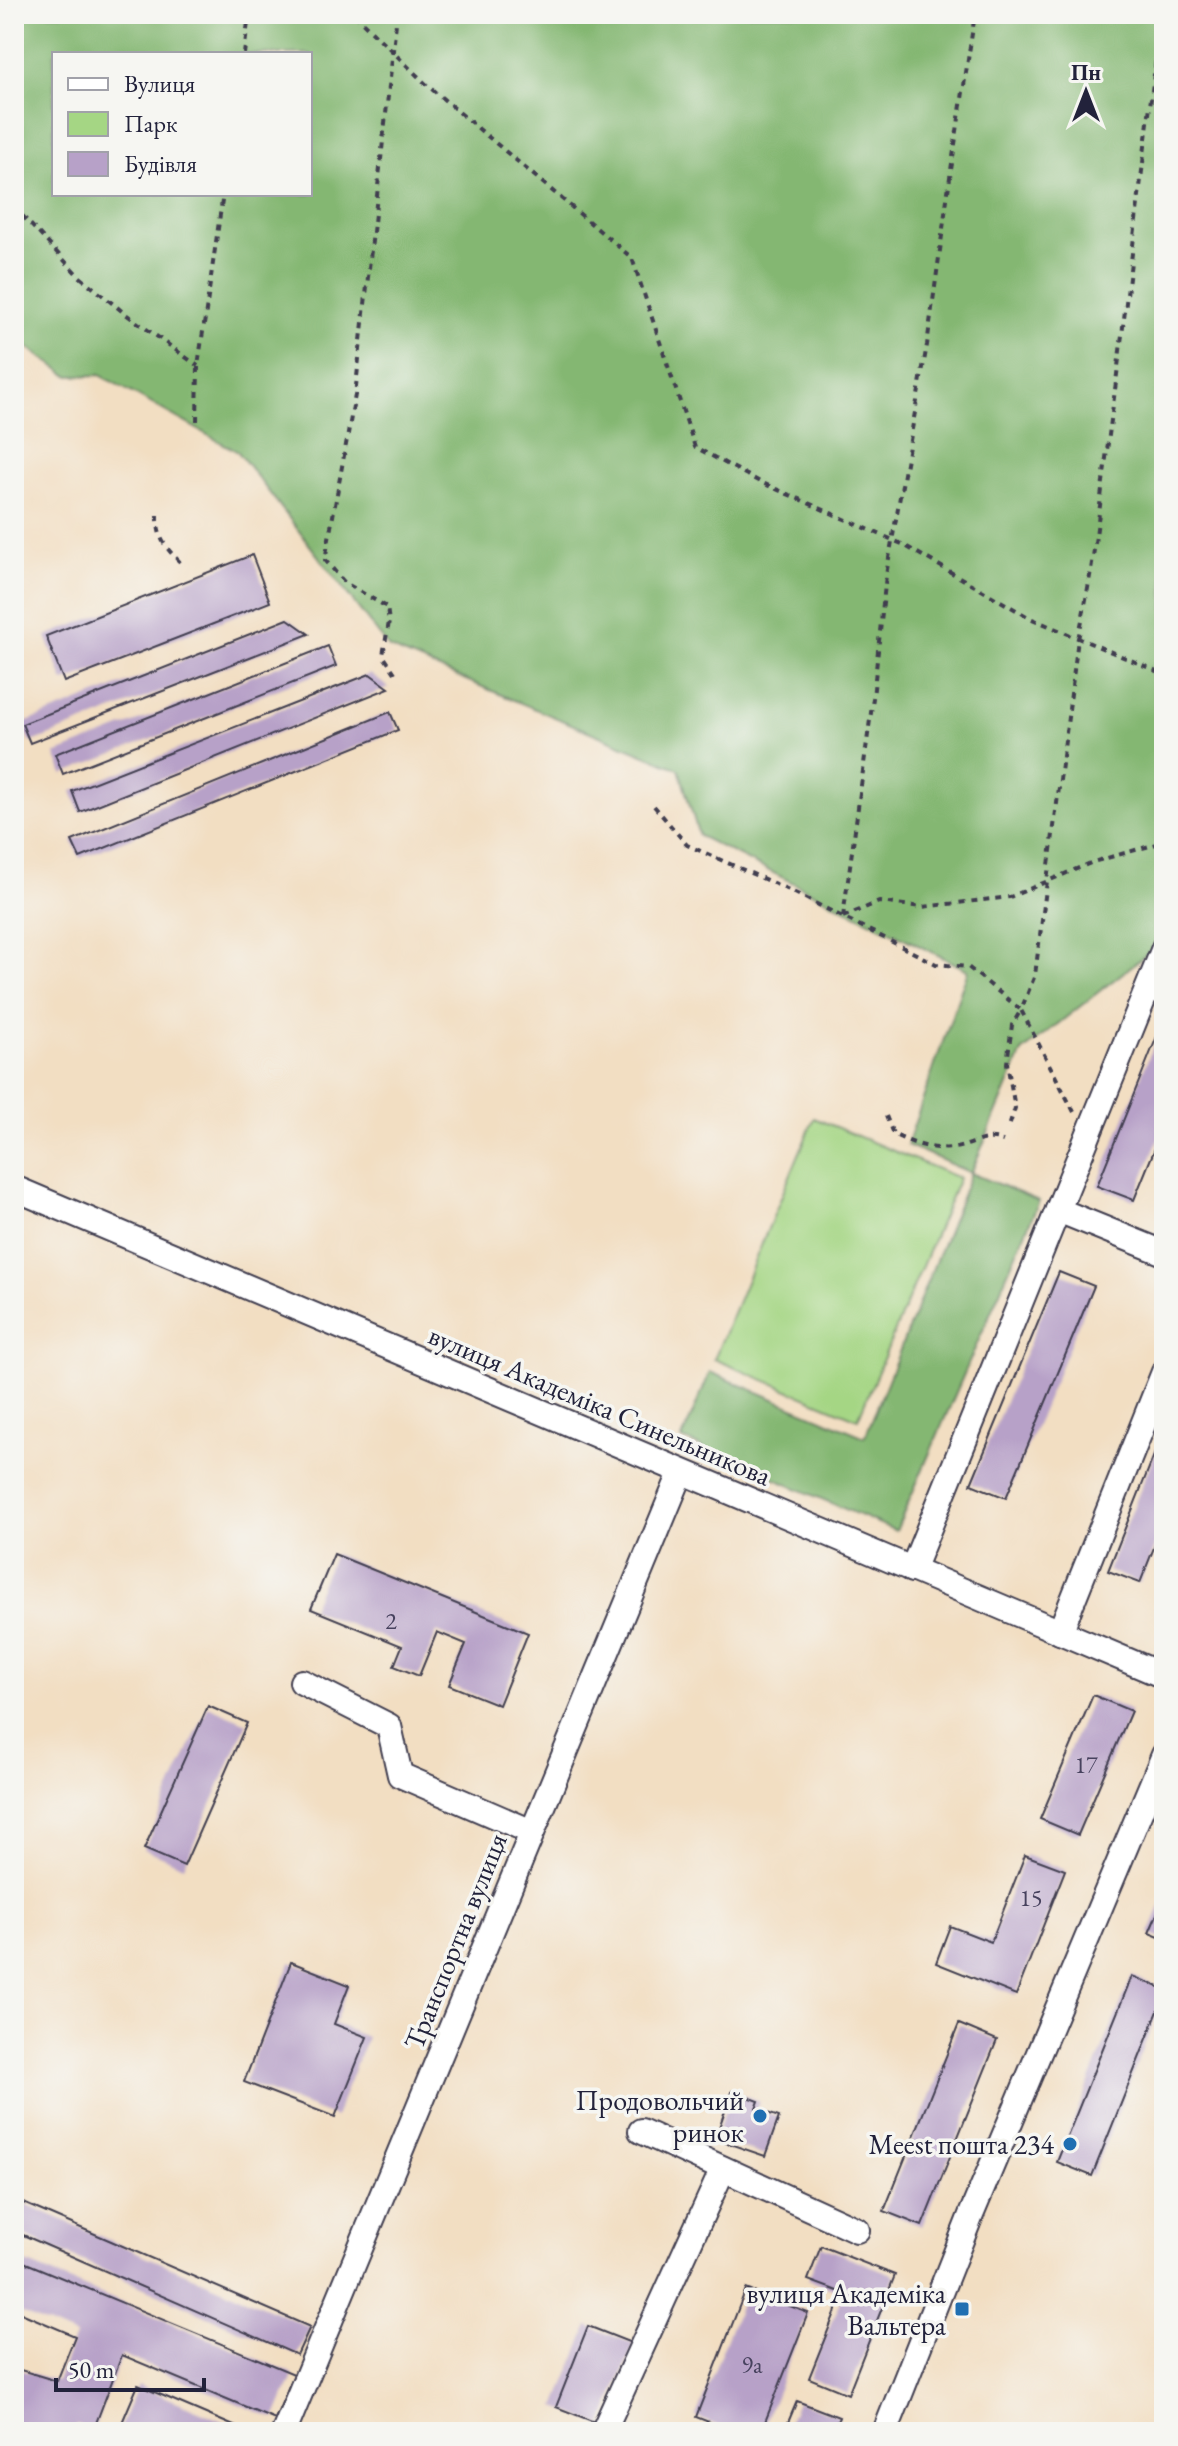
<svg xmlns="http://www.w3.org/2000/svg" width="1178" height="2446" font-family="'EB Garamond',serif">
<style>
.green{fill:#a5d684;stroke:#647c60;stroke-width:2}
.forest{fill:#84b772;stroke:#536c56;stroke-width:2;fill-rule:evenodd}
.building{fill:#b7a1c8}
.lines{fill:none;stroke-linecap:round;stroke-linejoin:round}
.minor-casing{stroke:#413e4f;stroke-width:28}
.path{stroke:#413e4f;stroke-width:4;stroke-dasharray:6 6;stroke-linecap:butt}
.minor{stroke:#fff;stroke-width:24}
.poi-dot{fill:#1f6fb2;stroke:#f6f6f2;stroke-width:3}
.labels{text-anchor:middle;stroke-width:7;stroke-linejoin:round;paint-order:stroke}
.number-label{font-size:24px;fill:#47425e}
.street-label{font-size:28px;fill:#22223b;stroke:#f6f6f2}
.poi-label{font-size:28px;fill:#22223b;stroke:#f6f6f2;text-anchor:end}
</style>
<rect width="100%" height="100%" fill="#f6f6f2"/>
<filter id="ink" filterUnits="userSpaceOnUse"><feTurbulence type="fractalNoise" baseFrequency=".0125" numOctaves="2"/><feDisplacementMap in="SourceGraphic" scale="16" xChannelSelector="R" yChannelSelector="G"/><feConvolveMatrix kernelMatrix="1 2 1 2 8 2 1 2 1" color-interpolation-filters="sRGB"/></filter>
<filter id="wash" filterUnits="userSpaceOnUse"><feTurbulence type="fractalNoise" baseFrequency=".006" numOctaves="4" result="noise"/><feDisplacementMap in="SourceGraphic" scale="32" xChannelSelector="R" yChannelSelector="G"/><feGaussianBlur stdDeviation="1.8" result="paint"/><feColorMatrix in="noise" values="0 0 0 0 0 0 0 0 0 0 0 0 0 0 0 0 0 1.4 0 .05"/><feComposite in="paint" operator="in"/></filter>
<g filter="url(#wash)">
<rect width="100%" height="100%" fill="#f2dec2"/>
<path class="green" d="M814,1118L959,1178L858,1419L714,1359Z"/>
<path class="forest" d="M14,14H1164V920L1152,950L1022,1052L971,1173L1039,1201L896,1531L682,1439L710,1372L865,1437L971,1173L907,1145L968,970L699,836L679,769L389,648L238,452L100,375L69,376L14,338ZM54,54H310V194H54Z"/>
<g id="blocks">
<g class="building">
<path d="M252,555L270,602L64,682L46,636Z"/>
<path d="M288,619L309,634L30,743L22,724Z"/>
<path d="M328,646L336,666L63,774L55,754Z"/>
<path d="M370,674L389,688L80,812L72,791Z"/>
<path d="M390,712L398,730L80,858L72,841Z"/>
<path d="M1164,1019V1126L1134,1200L1097,1186Z"/>
<path d="M1059,1272L1094,1286L1006,1498L971,1484Z"/>
<path d="M1164,1430V1522L1140,1583L1108,1571Z"/>
<path d="M334,1554L528,1633L499,1705L449,1685L466,1644L437,1632L419,1676L394,1666L402,1646L311,1609Z"/>
<path d="M1093,1695L1131,1711L1078,1835L1040,1819Z"/>
<path d="M208,1706L247,1723L184,1866L144,1849Z"/>
<path d="M1025,1855L1065,1870L1016,1995L936,1963L950,1926L991,1942Z"/>
<path d="M1164,1898V1939L1149,1933Z"/>
<path d="M291,1962L349,1985L334,2024L367,2037L335,2117L244,2082Z"/>
<path d="M1132,1976L1164,1989V1996L1092,2176L1057,2162Z"/>
<path d="M959,2024L997,2040L922,2226L884,2211Z"/>
<path d="M732,2091L759,2101L756,2109L779,2117L765,2156L715,2139Z"/>
<path d="M14,2199L310,2327L297,2355L14,2231Z"/>
<path d="M821,2246L895,2275L848,2394L809,2378L843,2293L808,2280Z"/>
<path d="M14,2258L294,2374L275,2419L122,2355L93,2431L76,2424L73,2432H23L14,2429V2368L57,2381L75,2336L14,2310Z"/>
<path d="M746,2289L808,2313L761,2432H734L696,2417Z"/>
<path d="M588,2326L634,2344L602,2425L556,2407Z"/>
<path d="M138,2385L248,2432H118Z"/>
<path d="M797,2401L839,2417L833,2432H784Z"/>
</g>
</g>
</g>
<g filter="url(#ink)">
<use href="#blocks" fill-opacity="0" stroke="#413e4f" stroke-width="2"/>
<g class="lines">
<defs>
<g id="minor">
<path d="M14,1188L1164,1676"/>
<path d="M1058,1210L1164,1253"/>
<path d="M912,1570L1164,948"/>
<path d="M1060,1632L1164,1372"/>
<path d="M302,1682L389,1726L400,1775L532,1832"/>
<path d="M641,2131L857,2230"/>
<path d="M284,2432L681,1473"/>
<path d="M603,2432L723,2169"/>
<path d="M885,2432L971,2215L1164,1755"/>
</g>
</defs>
<use href="#minor" class="minor-casing"/>
<g class="path">
<path d="M354,14L428,86L632,258L695,447L760,482L902,544L1030,618L1164,674"/>
<path d="M244,54L249,14"/>
<path d="M14,207L79,276L123,312L198,366"/>
<path d="M197,421L198,366L223,194"/>
<path d="M158,515C157,540 166,548 184,566"/>
<path d="M395,673L383,655L389,622L387,607L345,583L325,560L355,395L397,14"/>
<path d="M654,806L687,845L789,890L936,964L968,967L1021,1010L1012,1025L1007,1063L1015,1108L1009,1127"/>
<path d="M843,917L873,698L886,575L927,345L951,170L975,14"/>
<path d="M843,917L879,902L922,907L1010,897L1093,862L1164,842"/>
<path d="M1074,1112L1021,1010L1035,975L1078,639C1093,572 1100,503 1109,435C1128,295 1143,154 1162,14"/>
<path d="M886,1116L893,1134C912,1144 932,1150 954,1148C972,1146 984,1134 1003,1141"/>
</g>
<use href="#minor" class="minor"/>
</g>
</g>
<g class="poi-dot">
<circle cx="760" cy="2116" r="8"/>
<circle cx="1070" cy="2144" r="8"/>
<rect x="954" y="2301" width="16" height="16" rx="4"/>
</g>
<g class="labels">
<g class="number-label">
<text x="391" y="1629">2</text>
<text x="1086" y="1773">17</text>
<text x="1031" y="1906">15</text>
<text x="752" y="2373">9а</text>
</g>
<g class="street-label">
<text transform="translate(600 1405) rotate(23)" y="10">вулиця Академіка Синельникова</text>
<text transform="translate(455 1941) rotate(-68)" y="10">Транспортна вулиця</text>
</g>
<g class="poi-label">
<text x="744" y="2110">Продовольчий<tspan x="744" dy="32">ринок</tspan></text>
<text x="1054" y="2154">Meest пошта 234</text>
<text x="946" y="2303">вулиця Академіка<tspan x="946" dy="32">Вальтера</tspan></text>
</g>
</g>
<rect width="1178" height="2446" fill="none" stroke="#f6f6f2" stroke-width="48"/>
<rect x="52" y="52" width="260" height="144" fill="#f6f6f2" stroke="#a1a1a9" stroke-width="2"/>
<rect x="68" y="78" width="40" height="12" fill="#ffffff" stroke="#a1a1a9" stroke-width="2"/>
<text x="124" y="92" font-size="24" fill="#22223b">Вулиця</text>
<rect x="68" y="112" width="40" height="24" fill="#a5d684" stroke="#a1a1a9" stroke-width="2"/>
<text x="124" y="132" font-size="24" fill="#22223b">Парк</text>
<rect x="68" y="152" width="40" height="24" fill="#b7a1c8" stroke="#a1a1a9" stroke-width="2"/>
<text x="124" y="172" font-size="24" fill="#22223b">Будівля</text>
<g transform="translate(1086 92)" stroke="#f6f6f2" stroke-width="6" paint-order="stroke">
<path d="M0-6L14 30L0 20L-14 30Z" fill="#22223b"/>
<text y="-12" font-size="22" font-weight="bold" text-anchor="middle" fill="#22223b">Пн</text>
</g>
<path d="M56 2378v12h148v-12" fill="none" stroke="#22223b" stroke-width="4"/>
<text x="68" y="2378" font-size="24" fill="#22223b" stroke="#f6f6f2" stroke-width="6" paint-order="stroke">50 m</text>
</svg>
